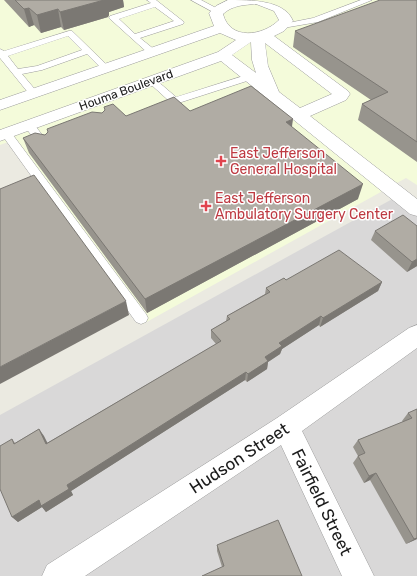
<svg xmlns="http://www.w3.org/2000/svg" width="417" height="576" font-family="Rubik,sans-serif">
<style>
.residential{fill:#d9d8d8}
.education{fill:#f4fbda}
.lines{fill:none;stroke-linecap:round;stroke-linejoin:round}
.lane-casing{stroke:#9c9c9c;stroke-width:1}
.street-casing{stroke:#9c9c9c;stroke-width:1}
.lane{fill:#fff;fill-rule:evenodd}
.street{fill:#fff;fill-rule:evenodd}
.wall{fill:#97948d}
.shaded-wall{fill:#7b7873}
.building{fill:#b0aca4;stroke:#7b7873}
.health-dot{fill:#e0444e;stroke:#fff;stroke-width:1.5}
.labels{text-anchor:middle;stroke-width:3;stroke-linejoin:round;paint-order:stroke}
.far-street-label{font-size:12px;fill:#1b1b1b;stroke:#fff}
.health-label{font-size:14px;fill:#be3a42;stroke:#fff;text-anchor:start}
.near-street-label{font-size:17px;fill:#1b1b1b;stroke:#fff}
</style>
<rect width="100%" height="100%" fill="#ebeae1"/>
<path class="residential" d="M396,197L417,214V576H0V415Z"/>
<path class="education" d="M0,0H417V185L406,178L143,324L11,141L0,145Z"/>
<g class="lines">
<defs>
<g id="lane">
<path d="M147,0H156L184,22L183,24L140,38L155,50L156,52L152,55L149,54L109,18L110,16L151,3ZM155,7L174,21L135,34L119,19Z"/>
<path d="M191,0H201L222,11L218,13H215Z"/>
<path d="M361,0H372L318,22L283,28L279,26L283,24L313,18Z"/>
<path d="M69,31H72L110,68L109,70H103L87,54L42,70L22,74L38,93L33,96L30,95L0,58V49L4,51ZM68,36L82,50L37,66L18,69L8,56Z"/>
<path d="M250,74L255,77L253,79L160,109L155,106L168,100L147,81L149,79H155L176,97Z"/>
<path d="M29,122L33,123L50,145L51,147L50,149H42L25,127L24,125Z"/>
<path d="M6,130L10,131L146,314L148,318L146,322L141,324L136,322L2,135L1,133L2,131Z"/>
</g>
<g id="street">
<path d="M228,0C251,0 285,0 293,21L284,31L274,36L348,91L350,94L346,100L310,116L417,199V216L410,214L221,61L0,141V130L218,52L236,40L220,33L0,110V100L214,26L209,13L216,6ZM256,4L274,11L279,20C263,36 230,41 223,14C233,5 244,5 256,4ZM251,42L252,60L256,73L232,55ZM265,43L332,94L300,108L279,92L268,66Z"/>
<path d="M417,325V348L302,431L374,576H342L281,445L85,576H42L47,565L277,418L409,328Z"/>
</g>
</defs>
<use href="#lane" class="lane-casing"/>
<use href="#street" class="street-casing"/>
<use href="#lane" class="lane"/>
<use href="#street" class="street"/>
</g>
<g class="wall">
<path d="M4,0H123L124,7L109,12V15L108,17L64,30L61,27L41,33L34,25L29,27Z"/>
<path d="M417,0V162L358,120L362,104L371,100L293,47L295,31Z"/>
<path d="M190,111L292,127L358,199L147,313L29,153L23,138L45,135L126,116Z"/>
<path d="M417,226V266L407,272L371,240L375,231Z"/>
<path d="M286,280L382,282L378,291L320,327L319,325L282,349L280,354L268,362L267,369L247,382L245,380L71,491L73,495L46,512L42,507L18,522L12,517V439L15,443L39,429L47,443L216,344L211,338V330L226,321L227,316L265,294L266,288Z"/>
<path d="M417,409V539L406,544L370,480L364,483L353,463L358,456L353,447L358,440L403,422L402,421L408,413Z"/>
<path d="M217,545L302,576L222,567L217,551Z"/>
</g>
<g class="shaded-wall">
<path d="M104,0H123L124,7L109,12V15L108,17L64,30L60,12Z"/>
<path d="M29,8L34,25L29,27L24,9Z"/>
<path d="M58,9L61,27L41,33L37,15Z"/>
<path d="M293,119L291,134L286,122Z"/>
<path d="M363,184L358,199L147,313L145,299Z"/>
<path d="M417,259V266L407,272L412,262Z"/>
<path d="M382,282L378,291L320,327L323,318Z"/>
<path d="M126,301L129,315L0,384V367Z"/>
<path d="M321,316L319,325L282,349L280,354L268,362L267,369L247,382L248,374L279,343Z"/>
<path d="M246,372L245,380L71,491L73,495L46,512L42,507L18,522L12,517L39,500L67,485Z"/>
<path d="M39,429L44,436L51,450L46,444Z"/>
<path d="M376,473L370,480L364,483L369,476Z"/>
<path d="M417,538V539L406,544L414,539Z"/>
</g>
<g class="building">
<path d="M15,0H104L60,12L58,9L37,15L29,8L24,9Z"/>
<path d="M380,0H417V142L362,104L388,92L295,31Z"/>
<path d="M251,86L293,119L286,122L363,184L145,299L23,138L35,133L45,135L48,132L47,129L92,112L102,113L105,110L104,107L113,104L126,116L174,97L190,111Z"/>
<path d="M34,175L126,301L0,367V189Z"/>
<path d="M403,215L417,226V259L412,262L375,231Z"/>
<path d="M339,250L382,282L323,318L321,316L279,343L282,346L265,357L268,361L248,374L246,372L67,485L69,489L41,506L39,500L12,517L0,489V446L12,439L14,444L39,429L46,444L221,341L211,330L230,319L227,316L270,292L266,288L284,278L286,280Z"/>
<path d="M417,409V538L414,539L376,473L369,476L358,456L365,453L358,440L412,418L408,413Z"/>
<path d="M278,520L302,576H202L224,566L217,545Z"/>
</g>
<g class="health-dot">
<path d="M219 155h4v4h4v4h-4v4h-4v-4h-4v-4h4z"/>
<path d="M204 200h4v4h4v4h-4v4h-4v-4h-4v-4h4z"/>
</g>
<g class="labels">
<g class="far-street-label">
<text transform="translate(126 90) rotate(-20)" y="4">Houma Boulevard</text>
</g>
<g class="health-label">
<text x="230" y="158">East Jefferson<tspan x="230" dy="16">General Hospital</tspan></text>
<text x="215" y="203">East Jefferson<tspan x="215" dy="16">Ambulatory Surgery Center</tspan></text>
</g>
<g class="near-street-label">
<text transform="translate(239 458) rotate(-33)" y="6">Hudson Street</text>
<text transform="translate(322 502) rotate(64)" y="6">Fairfield Street</text>
</g>
</g>
</svg>
